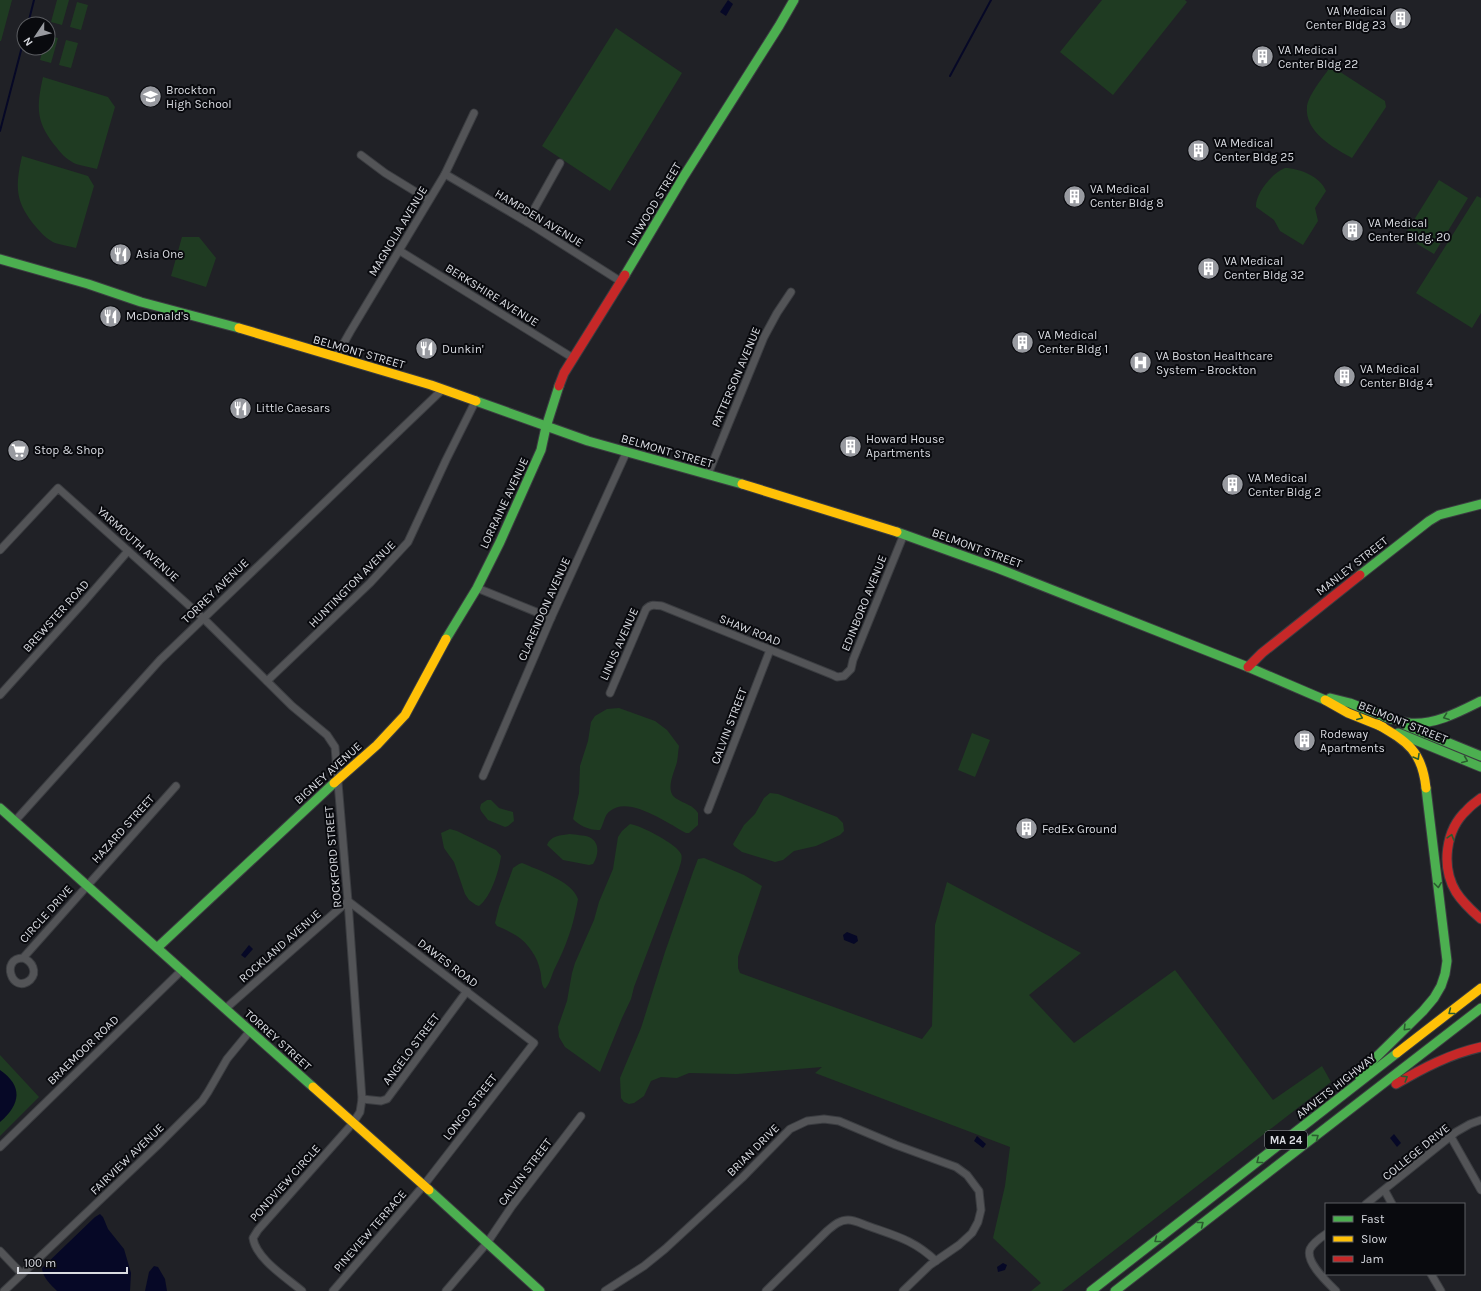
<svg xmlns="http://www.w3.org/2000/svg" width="1481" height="1291" font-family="Karla,sans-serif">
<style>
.green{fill:#1f3b22}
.water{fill:#060826}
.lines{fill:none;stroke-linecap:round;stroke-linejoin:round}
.stream{stroke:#060826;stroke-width:2}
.street-casing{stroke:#3b3d41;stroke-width:9}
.fast-casing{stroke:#3b3d41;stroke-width:11}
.slow-casing{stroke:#3b3d41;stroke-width:11}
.jam-casing{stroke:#3b3d41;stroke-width:11}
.street{stroke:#535457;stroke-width:7}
.fast{stroke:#4caf50;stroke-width:9}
.slow{stroke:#ffc107;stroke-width:9}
.jam{stroke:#c62828;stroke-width:9}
.oneway{stroke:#2a5c2f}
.labels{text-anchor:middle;stroke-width:4;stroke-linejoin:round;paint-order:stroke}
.shield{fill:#090a0e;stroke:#9b9ca2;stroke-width:1}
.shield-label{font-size:11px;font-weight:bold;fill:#d9dbe1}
.poi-label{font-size:12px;fill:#d9dbe1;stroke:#090a0e;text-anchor:start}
.street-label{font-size:12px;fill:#d9dbe1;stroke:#090a0e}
</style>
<rect width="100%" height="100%" fill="#202126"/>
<g class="green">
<path d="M0,0H12L1,41H0Z"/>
<path d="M57,0H69L62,25L51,22Z"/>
<path d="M1102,0H1185L1187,2L1113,95L1060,52Z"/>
<path d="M77,2L88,5L81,30L70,27Z"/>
<path d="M616,28L682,73L610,191L542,146Z"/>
<path d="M48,36L58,38L51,63L40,60L43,48H48Z"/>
<path d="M66,40L78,43L71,68L59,65Z"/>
<path d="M1331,66L1385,101L1386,107L1352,158C1334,148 1304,132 1307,106C1309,94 1324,76 1331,66Z"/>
<path d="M43,77L108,97L115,107L97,169C90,167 82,166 76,164C69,161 61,154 57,148C36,123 36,108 43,77Z"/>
<path d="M22,156L88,176L94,186L76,248C69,246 61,245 55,243C48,240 41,233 36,227C15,202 15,187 22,156Z"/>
<path d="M1285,168C1299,168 1321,177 1326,191L1315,208L1318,221L1303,245L1280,231L1274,220L1256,207C1255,194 1272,173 1285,168Z"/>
<path d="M1439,180L1468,198L1434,254L1404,236Z"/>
<path d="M1477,196L1481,198V313L1472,328L1416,293Z"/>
<path d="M182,237H199L216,258L206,287L171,276Z"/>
<path d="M619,708L655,721L667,730L679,746C678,751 678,757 677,762C674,773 664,792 677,799C685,804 693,805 698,813V825L689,833H686C668,823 628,795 610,811C604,815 604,824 600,830C591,831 578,825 573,819L579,793L580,766L588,741L591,722L595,716L607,709Z"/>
<path d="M972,733L990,740L975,777L958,770Z"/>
<path d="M770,793L778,794L837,817L843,823L844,831L840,835L816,846L794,851L783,860L775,862L742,852L734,846L733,844L744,825L755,814L764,798Z"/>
<path d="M487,800H491L499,808L513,812L514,821L508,826L505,827L488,820L481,811L480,808L481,804Z"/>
<path d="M630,824C640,825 677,844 681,854C683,858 680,865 679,869L634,987L631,999L622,1018L600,1072L565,1047L559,1037L558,1027L567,1001L572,973L575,963L594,920L599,902L613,869L618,837L622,831Z"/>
<path d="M450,829L457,831L496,850L501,856C499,871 491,897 479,906L476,905L469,900L465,894L454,862L444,848L441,833Z"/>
<path d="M570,834C575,835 584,835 589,837C600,842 599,855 593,864L589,865L563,860L547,845C550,836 561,835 570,834Z"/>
<path d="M704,858L744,875L762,886L738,957V968L740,973L922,1039L932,1026L935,925L947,882L1081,953L1029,995L1074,1043L1175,970L1273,1100L1322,1066L1331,1082L1062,1291H1031L1041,1283L993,1238L1005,1186L1010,1147L815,1073L822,1067L737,1074L689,1073L677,1078L661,1077L651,1081L644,1096L634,1103L629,1104L624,1102L621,1098L620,1078L641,1028L665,952L693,872L698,859Z"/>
<path d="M522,863C538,870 572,881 578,899C573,927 567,944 554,970C551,977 550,983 545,989C540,984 542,976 540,970C538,958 528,943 517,936C511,932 504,929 497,926L495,923L499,907L513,868L519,864Z"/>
<path d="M0,1055L39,1097L0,1136Z"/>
</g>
<g class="water">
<path d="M728,0L733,4L726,16L720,12Z"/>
<path d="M847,932L857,936L858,941L854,944L844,940L843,935Z"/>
<path d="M249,945L253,949L245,958L241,955Z"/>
<path d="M0,1070C23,1086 21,1104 0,1122Z"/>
<path d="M1394,1134L1401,1143L1397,1147L1390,1138Z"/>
<path d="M977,1136L986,1144L983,1148L974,1141Z"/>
<path d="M100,1214L103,1217L108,1229L124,1249L131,1273L130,1291H57C50,1284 43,1278 42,1268L95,1217Z"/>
<path d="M1003,1263L1007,1265L1005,1270L998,1272L997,1267Z"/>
<path d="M154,1266L158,1267L165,1279L167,1291H145L149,1272Z"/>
</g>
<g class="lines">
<g class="stream">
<path d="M28,24L34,0"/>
<path d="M950,76L991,0"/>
<path d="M0,131L24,39"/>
</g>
<defs>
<g id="street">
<path d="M361,155L385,173L429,200"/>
<path d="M445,174L527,222L620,281"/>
<path d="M527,222L560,163"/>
<path d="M400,251L573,358"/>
<path d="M336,357L350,332L445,174L474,113"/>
<path d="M708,474L764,337L777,313L791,292"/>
<path d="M0,550L58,488L203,618L292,706L327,735L335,747L348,901L362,1099L360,1112L353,1123L258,1230L253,1238C256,1259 287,1278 302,1291"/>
<path d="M477,588L551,618"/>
<path d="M267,681L370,583L408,542L446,460L475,402"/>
<path d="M610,693L646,609C651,604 655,605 662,606L833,675L837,677L844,676L851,669L853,660L904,534"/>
<path d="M0,695L83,603L128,551"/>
<path d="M483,776L551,618L627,451"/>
<path d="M708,810L770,650"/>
<path d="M15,821L160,660L443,389"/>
<path d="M23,958C32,961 38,972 30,980C12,995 0,958 23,958L176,786"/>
<path d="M225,1009L348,901L534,1043L424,1185L333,1291"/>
<path d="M362,1099L381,1101L387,1099L467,991"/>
<path d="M1451,1137L1481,1190"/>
<path d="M0,1147L182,970"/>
<path d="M1385,1191L1392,1204"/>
<path d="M1366,1204L1456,1132L1470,1124L1481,1120"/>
<path d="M1326,1234C1320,1238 1313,1243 1310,1249C1305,1262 1327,1282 1336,1291"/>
<path d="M0,1251L22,1274"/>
<path d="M1431,1274L1441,1291"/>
<path d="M4,1291L157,1146L202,1101L208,1092L227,1059L250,1031"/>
<path d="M446,1291L487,1243L512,1206L581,1116"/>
<path d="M605,1291L644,1266L665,1249L742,1178L790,1129L807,1121L824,1119L839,1121L896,1145L956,1167L967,1175L979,1191L981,1210L978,1222L972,1233L959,1245L930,1265L903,1291"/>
<path d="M766,1291L827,1231C833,1226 839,1220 848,1220C855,1220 862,1224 868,1226C896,1236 914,1240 936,1261"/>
</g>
<g id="fast">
<path d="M0,259L88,284L141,302L239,328"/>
<path d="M625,275L684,176L779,26L794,0"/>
<path d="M476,401L588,441L742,484"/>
<path d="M897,532L997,568L1248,667L1325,700"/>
<path d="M1360,575L1429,521L1439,515L1481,504"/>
<path d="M446,639L477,588L500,542L541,450L546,427L559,386"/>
<path d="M1330,698L1350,703L1391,719"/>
<path d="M1385,717C1393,719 1401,722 1410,723C1435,725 1459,712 1481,701"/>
<path d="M1405,725L1481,756"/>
<path d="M1398,733L1481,767"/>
<path d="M0,808L313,1087"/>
<path d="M158,947L334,783"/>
<path d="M1358,1075L1423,1011L1434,998L1441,986L1445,974L1447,961L1426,788"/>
<path d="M429,1190L540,1291"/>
<path d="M1091,1291L1397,1053"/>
<path d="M1115,1291L1481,1008"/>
</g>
<g id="slow">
<path d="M239,328L431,385L476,401"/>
<path d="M742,484L897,532"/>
<path d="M1325,700L1348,713L1383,727"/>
<path d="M1377,724C1408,742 1422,751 1426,788"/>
<path d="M334,783L377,745L405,715L446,639"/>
<path d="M1397,1053L1481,988"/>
<path d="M313,1087L429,1190"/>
</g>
<g id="jam">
<path d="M559,386L564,373L625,275"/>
<path d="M1248,667L1262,653L1360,575"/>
<path d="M1481,798C1476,802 1471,805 1467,810C1445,830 1441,867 1456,892C1463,903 1472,911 1481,919"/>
<path d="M1396,1084C1423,1068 1450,1054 1481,1047"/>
</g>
</defs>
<use href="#street" class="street-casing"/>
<use href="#fast" class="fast-casing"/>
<use href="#slow" class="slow-casing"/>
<use href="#jam" class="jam-casing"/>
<use href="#street" class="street"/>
<use href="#fast" class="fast"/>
<use href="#slow" class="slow"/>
<use href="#jam" class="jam"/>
</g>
<defs><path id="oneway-chevron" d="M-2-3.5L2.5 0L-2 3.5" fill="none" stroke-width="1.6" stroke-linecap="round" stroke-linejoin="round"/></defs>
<g class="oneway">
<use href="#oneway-chevron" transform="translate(1360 717) rotate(22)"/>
<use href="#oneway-chevron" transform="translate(1446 717) rotate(160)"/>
<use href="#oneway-chevron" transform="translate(1417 757) rotate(60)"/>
<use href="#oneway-chevron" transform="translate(1465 760) rotate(22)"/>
<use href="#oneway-chevron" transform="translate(1451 837) rotate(-73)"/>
<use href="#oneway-chevron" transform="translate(1438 885) rotate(83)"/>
<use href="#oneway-chevron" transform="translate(1451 1012) rotate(142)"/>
<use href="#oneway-chevron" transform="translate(1406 1028) rotate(135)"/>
<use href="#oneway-chevron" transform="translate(1405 1078) rotate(-32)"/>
<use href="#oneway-chevron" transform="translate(1316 1137) rotate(-37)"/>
<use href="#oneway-chevron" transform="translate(1259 1161) rotate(142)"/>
<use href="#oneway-chevron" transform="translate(1201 1224) rotate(-38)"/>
<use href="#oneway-chevron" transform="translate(1157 1240) rotate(142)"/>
</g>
<defs>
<symbol id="building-disc" viewBox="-11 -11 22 22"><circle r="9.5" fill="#989aa0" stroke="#090a0e"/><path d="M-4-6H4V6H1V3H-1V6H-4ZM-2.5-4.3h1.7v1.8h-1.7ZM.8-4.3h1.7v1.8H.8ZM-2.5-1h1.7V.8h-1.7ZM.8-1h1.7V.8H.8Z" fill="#fff"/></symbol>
<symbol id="school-disc" viewBox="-11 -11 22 22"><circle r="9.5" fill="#989aa0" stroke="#090a0e"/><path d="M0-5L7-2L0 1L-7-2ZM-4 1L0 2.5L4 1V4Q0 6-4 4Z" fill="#fff"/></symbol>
<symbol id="restaurant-disc" viewBox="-11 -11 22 22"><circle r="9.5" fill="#989aa0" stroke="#090a0e"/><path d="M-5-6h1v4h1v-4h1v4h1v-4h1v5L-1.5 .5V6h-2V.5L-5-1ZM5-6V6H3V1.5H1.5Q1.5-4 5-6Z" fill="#fff"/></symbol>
<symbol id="hospital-disc" viewBox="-11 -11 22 22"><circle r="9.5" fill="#989aa0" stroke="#090a0e"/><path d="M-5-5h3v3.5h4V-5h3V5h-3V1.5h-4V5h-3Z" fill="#fff"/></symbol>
<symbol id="supermarket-disc" viewBox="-11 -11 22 22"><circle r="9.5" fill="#989aa0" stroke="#090a0e"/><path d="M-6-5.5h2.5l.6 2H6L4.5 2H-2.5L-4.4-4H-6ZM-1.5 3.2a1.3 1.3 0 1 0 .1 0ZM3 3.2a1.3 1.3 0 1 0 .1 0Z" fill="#fff"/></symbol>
</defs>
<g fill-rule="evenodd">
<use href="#building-disc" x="1388" y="6" width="25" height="25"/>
<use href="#building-disc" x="1250" y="44" width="25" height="25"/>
<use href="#school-disc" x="138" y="84" width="25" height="25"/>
<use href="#building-disc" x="1186" y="138" width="25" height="25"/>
<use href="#building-disc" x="1062" y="184" width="25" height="25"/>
<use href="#building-disc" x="1340" y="218" width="25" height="25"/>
<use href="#restaurant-disc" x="108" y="242" width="25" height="25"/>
<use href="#building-disc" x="1196" y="256" width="25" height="25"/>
<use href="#restaurant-disc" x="98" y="304" width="25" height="25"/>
<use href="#building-disc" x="1010" y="330" width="25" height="25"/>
<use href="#restaurant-disc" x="414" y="336" width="25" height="25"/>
<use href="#hospital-disc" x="1128" y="350" width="25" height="25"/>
<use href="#building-disc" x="1332" y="364" width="25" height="25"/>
<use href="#restaurant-disc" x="228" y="396" width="25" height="25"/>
<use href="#building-disc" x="838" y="434" width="25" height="25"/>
<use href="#supermarket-disc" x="6" y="438" width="25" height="25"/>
<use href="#building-disc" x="1220" y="472" width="25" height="25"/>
<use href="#building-disc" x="1292" y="728" width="25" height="25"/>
<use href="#building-disc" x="1014" y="816" width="25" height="25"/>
</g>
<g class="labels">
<rect class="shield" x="1265" y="1131" width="42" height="18" rx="3"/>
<g class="shield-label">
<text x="1286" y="1144">MA 24</text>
</g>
<g class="poi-label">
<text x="1386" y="15" text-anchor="end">VA Medical<tspan x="1386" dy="14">Center Bldg 23</tspan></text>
<text x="1278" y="54">VA Medical<tspan x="1278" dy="14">Center Bldg 22</tspan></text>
<text x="166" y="94">Brockton<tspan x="166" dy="14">High School</tspan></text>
<text x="1214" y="147">VA Medical<tspan x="1214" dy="14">Center Bldg 25</tspan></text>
<text x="1090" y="193">VA Medical<tspan x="1090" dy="14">Center Bldg 8</tspan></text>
<text x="1368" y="227">VA Medical<tspan x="1368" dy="14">Center Bldg. 20</tspan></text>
<text x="136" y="258">Asia One</text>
<text x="1224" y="265">VA Medical<tspan x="1224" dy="14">Center Bldg 32</tspan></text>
<text x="126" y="320">McDonald's</text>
<text x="1038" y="339">VA Medical<tspan x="1038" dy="14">Center Bldg 1</tspan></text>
<text x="442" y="353">Dunkin'</text>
<text x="1156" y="360">VA Boston Healthcare<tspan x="1156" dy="14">System - Brockton</tspan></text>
<text x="1360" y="373">VA Medical<tspan x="1360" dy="14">Center Bldg 4</tspan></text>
<text x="256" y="412">Little Caesars</text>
<text x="866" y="443">Howard House<tspan x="866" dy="14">Apartments</tspan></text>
<text x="34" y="454">Stop &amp; Shop</text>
<text x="1248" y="482">VA Medical<tspan x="1248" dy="14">Center Bldg 2</tspan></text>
<text x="1320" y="738">Rodeway<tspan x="1320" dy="14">Apartments</tspan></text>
<text x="1042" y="833">FedEx Ground</text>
</g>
<g class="street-label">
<text transform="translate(654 204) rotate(-59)" y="4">LINWOOD STREET</text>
<text transform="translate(539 218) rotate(31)" y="4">HAMPDEN AVENUE</text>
<text transform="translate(398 231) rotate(-59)" y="4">MAGNOLIA AVENUE</text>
<text transform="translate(492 295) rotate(32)" y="4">BERKSHIRE AVENUE</text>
<text transform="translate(359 352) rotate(16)" y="4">BELMONT STREET</text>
<text transform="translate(736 377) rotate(-67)" y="4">PATTERSON AVENUE</text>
<text transform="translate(667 451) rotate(16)" y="4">BELMONT STREET</text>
<text transform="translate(504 503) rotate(-65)" y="4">LORRAINE AVENUE</text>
<text transform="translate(138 544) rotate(42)" y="4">YARMOUTH AVENUE</text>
<text transform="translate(977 548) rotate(20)" y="4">BELMONT STREET</text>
<text transform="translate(1352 566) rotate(-38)" y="4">MANLEY STREET</text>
<text transform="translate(352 584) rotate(-45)" y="4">HUNTINGTON AVENUE</text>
<text transform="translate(215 591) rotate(-44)" y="4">TORREY AVENUE</text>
<text transform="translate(864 603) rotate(-68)" y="4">EDINBORO AVENUE</text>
<text transform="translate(544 609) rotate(-66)" y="4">CLARENDON AVENUE</text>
<text transform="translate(56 616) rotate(-48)" y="4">BREWSTER ROAD</text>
<text transform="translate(750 630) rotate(22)" y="4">SHAW ROAD</text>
<text transform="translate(619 644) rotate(-66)" y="4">LINUS AVENUE</text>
<text transform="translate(1403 722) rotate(22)" y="4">BELMONT STREET</text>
<text transform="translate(729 726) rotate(-69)" y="4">CALVIN STREET</text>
<text transform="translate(328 773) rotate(-42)" y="4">BIGNEY AVENUE</text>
<text transform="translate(123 829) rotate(-48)" y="4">HAZARD STREET</text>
<text transform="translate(333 857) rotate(-95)" y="4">ROCKFORD STREET</text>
<text transform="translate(46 914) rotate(-48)" y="4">CIRCLE DRIVE</text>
<text transform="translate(280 946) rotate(-41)" y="4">ROCKLAND AVENUE</text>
<text transform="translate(448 963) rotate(37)" y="4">DAWES ROAD</text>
<text transform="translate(278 1040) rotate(42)" y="4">TORREY STREET</text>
<text transform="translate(411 1049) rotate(-53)" y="4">ANGELO STREET</text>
<text transform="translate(83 1050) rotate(-44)" y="4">BRAEMOOR ROAD</text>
<text transform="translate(1336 1086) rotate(-38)" y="4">AMVETS HIGHWAY</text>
<text transform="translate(470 1107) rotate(-52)" y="4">LONGO STREET</text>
<text transform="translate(753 1150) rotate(-45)" y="4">BRIAN DRIVE</text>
<text transform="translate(1416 1152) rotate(-39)" y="4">COLLEGE DRIVE</text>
<text transform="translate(127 1159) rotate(-44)" y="4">FAIRVIEW AVENUE</text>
<text transform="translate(525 1172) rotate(-53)" y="4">CALVIN STREET</text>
<text transform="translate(285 1183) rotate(-48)" y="4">PONDVIEW CIRCLE</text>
<text transform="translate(370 1231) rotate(-49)" y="4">PINEVIEW TERRACE</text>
</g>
</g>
<rect x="1325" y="1203" width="140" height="72" fill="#090a0e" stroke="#5c5e62"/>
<rect x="1333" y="1216" width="20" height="6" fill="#4caf50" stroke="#5c5e62"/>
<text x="1361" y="1223" font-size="12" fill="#d9dbe1">Fast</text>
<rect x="1333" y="1236" width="20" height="6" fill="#ffc107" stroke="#5c5e62"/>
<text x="1361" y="1243" font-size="12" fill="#d9dbe1">Slow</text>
<rect x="1333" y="1256" width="20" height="6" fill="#c62828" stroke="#5c5e62"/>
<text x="1361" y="1263" font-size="12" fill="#d9dbe1">Jam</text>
<g transform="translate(36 36) rotate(235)"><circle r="19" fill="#090a0e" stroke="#5c5e62"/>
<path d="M0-3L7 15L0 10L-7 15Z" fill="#989aa0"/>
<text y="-6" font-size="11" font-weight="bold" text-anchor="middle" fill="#d9dbe1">N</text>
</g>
<path d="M18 1267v6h109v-6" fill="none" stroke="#d9dbe1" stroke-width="2"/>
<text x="24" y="1267" font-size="12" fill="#d9dbe1" stroke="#090a0e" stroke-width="3" paint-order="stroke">100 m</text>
</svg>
